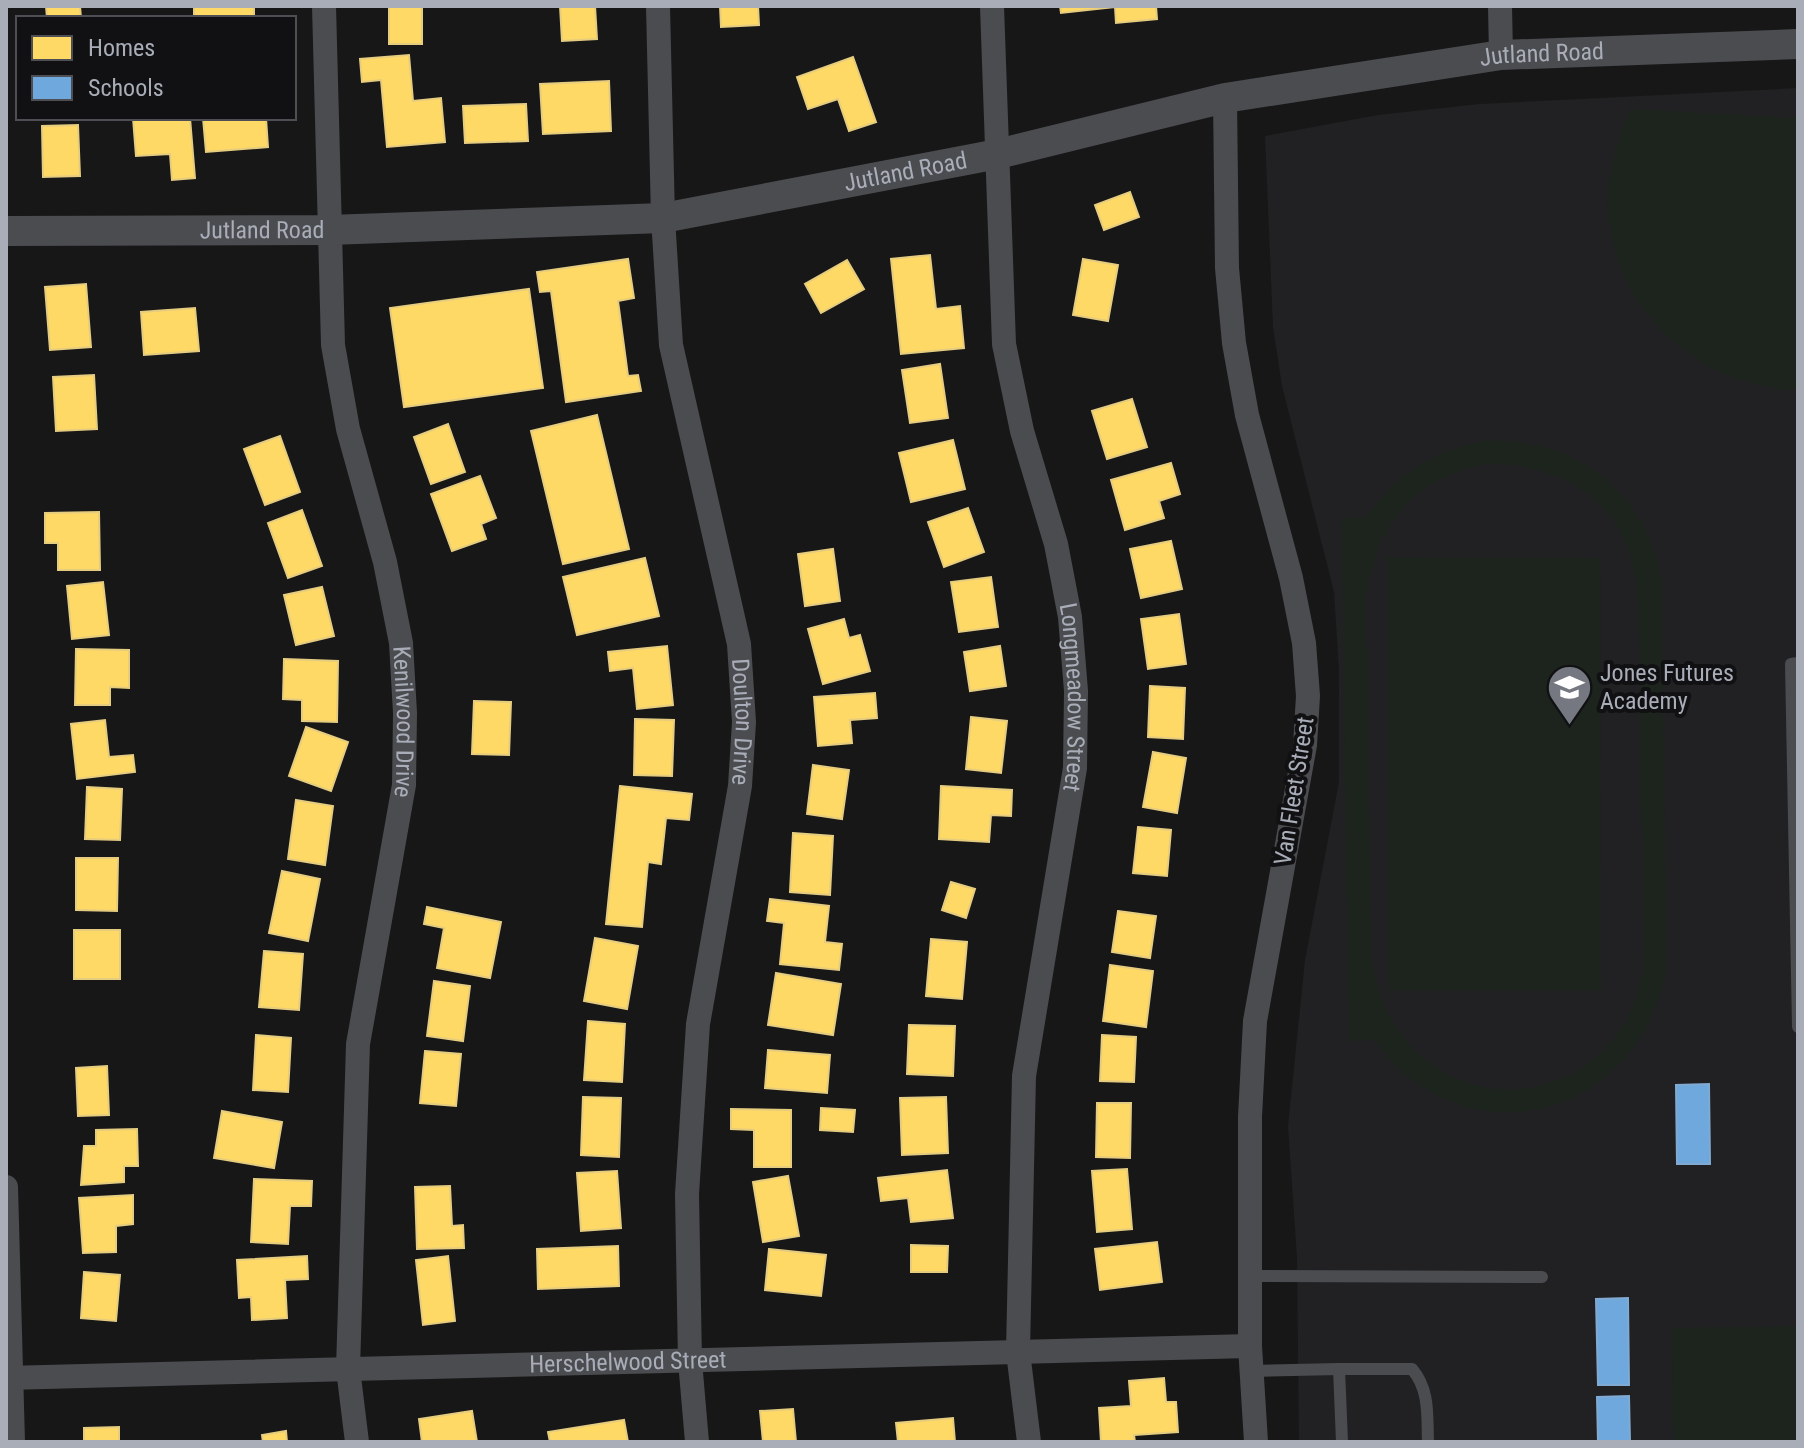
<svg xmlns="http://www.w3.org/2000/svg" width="1804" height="1448" font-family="'Roboto Condensed',sans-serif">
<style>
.built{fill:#212123}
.green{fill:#1d241e;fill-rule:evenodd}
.homes{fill:#ffd966;stroke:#e5cc7f;stroke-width:2}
.schools{fill:#6fa8dc;stroke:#80aad1;stroke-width:2}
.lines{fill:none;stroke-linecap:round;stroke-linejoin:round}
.service{stroke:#4b4c50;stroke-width:12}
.minor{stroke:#4b4c50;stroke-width:24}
.tertiary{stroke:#4b4c50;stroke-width:30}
.labels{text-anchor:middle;stroke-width:8;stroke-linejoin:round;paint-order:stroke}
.street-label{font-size:24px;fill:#a8adb8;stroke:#111113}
.poi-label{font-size:24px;fill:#a8adb8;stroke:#111113;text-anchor:start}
</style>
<rect width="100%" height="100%" fill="#171717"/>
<path class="built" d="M1798,88V1442H1299L1297,1258L1288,1126L1305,960L1339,782V670L1334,592L1282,386L1273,327L1265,136L1378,115L1479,104Z"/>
<g class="green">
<path d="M1630,109L1798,118V390C1700,388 1614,311 1608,210C1606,175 1618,142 1630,109Z"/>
<path d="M1483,441C1571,435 1647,490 1661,580L1667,966C1644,1117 1464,1167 1374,1040L1349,1041L1341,518L1367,517C1395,474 1433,451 1483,441ZM1487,464C1571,464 1631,508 1638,595L1644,952C1636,1125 1399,1143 1371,957L1366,601C1374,526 1411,479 1487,464Z"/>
<path d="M1388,557L1600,558L1601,991H1389Z"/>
<path d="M1798,1326V1442H1674L1672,1328Z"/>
</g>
<g class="homes">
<path d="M46,6H80L81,18H47Z"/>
<rect x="194" y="6" width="60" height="12"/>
<rect x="389" y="6" width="33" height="38"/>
<path d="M560,6H595L597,39L562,41Z"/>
<path d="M720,6H758L759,25L721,27Z"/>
<path d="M1060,6H1156L1157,19L1116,23L1115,7L1061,13Z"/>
<path d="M409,55L413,101L441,98L445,142L387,147L381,80L362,82L360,59Z"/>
<path d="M853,57L876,122L849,131L838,99L808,109L797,77Z"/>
<path d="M609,81L611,131L543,134L540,84Z"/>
<path d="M526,104L528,141L465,143L463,106Z"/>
<path d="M133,118H190L195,178L172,180L170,154L136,156Z"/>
<path d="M203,118H266L268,147L206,152Z"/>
<path d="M78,125L80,176L43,177L42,126Z"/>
<path d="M1130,192L1139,217L1104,230L1095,205Z"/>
<path d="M930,255L936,309L960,306L964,348L901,354L891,259Z"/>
<path d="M628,259L634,298L618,301L628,376L638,375L641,391L566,402L551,291L540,292L537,272Z"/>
<path d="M1083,259L1118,265L1108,321L1073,315Z"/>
<path d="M847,260L864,289L821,313L805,284Z"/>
<path d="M86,284L91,347L50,350L45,287Z"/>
<path d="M529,289L543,388L404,407L390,308Z"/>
<path d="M195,308L199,351L144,355L141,312Z"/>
<path d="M940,364L948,418L910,423L902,370Z"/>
<path d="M94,375L97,429L56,431L53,377Z"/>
<path d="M1132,399L1147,447L1107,459L1092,411Z"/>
<path d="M597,415L629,549L563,564L531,431Z"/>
<path d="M448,424L465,472L431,484L414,437Z"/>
<path d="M280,436L300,492L265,505L244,449Z"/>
<path d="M953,440L965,489L911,502L899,453Z"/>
<path d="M1171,463L1180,494L1159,501L1164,518L1125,530L1111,480Z"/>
<path d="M480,476L496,518L481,524L486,539L452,551L431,494Z"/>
<path d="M968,508L984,552L944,567L928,522Z"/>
<path d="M302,510L322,566L288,578L268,523Z"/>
<path d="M99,512L100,570H58V543H45V513Z"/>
<path d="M1171,541L1182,589L1141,598L1130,549Z"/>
<path d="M833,549L840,601L805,606L798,554Z"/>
<path d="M645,558L659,616L577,635L563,577Z"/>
<path d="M991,577L998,627L959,632L951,582Z"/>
<path d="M103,582L109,635L72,639L67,586Z"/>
<path d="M322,587L334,636L296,645L284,595Z"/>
<path d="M1179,614L1186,664L1148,669L1141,619Z"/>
<path d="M844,619L849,638L860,635L870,671L823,684L808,629Z"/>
<path d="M667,646L673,705L637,709L633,668L610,671L608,652Z"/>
<path d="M1000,646L1006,686L970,691L964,652Z"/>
<path d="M76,649L129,650V688L110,687V705H75Z"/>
<path d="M284,659L338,661L337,722L302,721V700L283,699Z"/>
<path d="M1150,686L1185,688L1183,739L1148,737Z"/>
<path d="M875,693L877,718L850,720L852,743L818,746L814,697Z"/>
<path d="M474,701L511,702L509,755L472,754Z"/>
<path d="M971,717L1007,721L1001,773L966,769Z"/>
<path d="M635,719L674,720L672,776L634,775Z"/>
<path d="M105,720L109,757L133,755L135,772L77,779L71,724Z"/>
<path d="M306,727L348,742L331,791L289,776Z"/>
<path d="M1153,752L1186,758L1177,813L1143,807Z"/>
<path d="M813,765L849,770L842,819L807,814Z"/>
<path d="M620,786L692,794L689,820L666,818L661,864L648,862L642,927L606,924Z"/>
<path d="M941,786L1012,790L1011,816L991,815L989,842L939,839Z"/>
<path d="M87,787L122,789L120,840L85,839Z"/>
<path d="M296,800L333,806L325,865L288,859Z"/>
<path d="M1138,827L1171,830L1167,876L1133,873Z"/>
<path d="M793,833L833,836L830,895L790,892Z"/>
<path d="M76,858H118L117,911L76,910Z"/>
<path d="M282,871L320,879L308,941L269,933Z"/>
<path d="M951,882L975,889L966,918L942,910Z"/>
<path d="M770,899L829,906L825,942L842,944L839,970L780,964L784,923L767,921Z"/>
<path d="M427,907L501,922L490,978L437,968L444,928L424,924Z"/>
<path d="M1118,911L1156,916L1150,958L1112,952Z"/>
<rect x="74" y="930" width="46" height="49"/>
<path d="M595,938L638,946L627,1009L584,1001Z"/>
<path d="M931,939L967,942L962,999L926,996Z"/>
<path d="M264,951L303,954L299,1010L259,1007Z"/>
<path d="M1110,965L1153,971L1146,1027L1103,1021Z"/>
<path d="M776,973L841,984L833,1035L768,1025Z"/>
<path d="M434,981L470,986L463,1041L427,1036Z"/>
<path d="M588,1021L625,1024L622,1082L584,1080Z"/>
<path d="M909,1025L955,1026L953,1076L907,1074Z"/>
<path d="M256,1035L291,1038L288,1092L253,1090Z"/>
<path d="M1102,1035L1136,1037L1134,1082L1100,1081Z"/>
<path d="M768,1050L830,1055L827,1093L765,1088Z"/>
<path d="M425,1051L461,1054L456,1106L420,1103Z"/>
<path d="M107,1066L109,1115L78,1116L76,1068Z"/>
<path d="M583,1097L621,1098L619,1157L581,1155Z"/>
<path d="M946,1097L948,1153L902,1155L900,1098Z"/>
<path d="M1097,1103H1131L1130,1158L1096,1157Z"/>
<path d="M821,1108L855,1110L853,1132L820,1130Z"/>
<path d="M731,1109L791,1110V1167H754V1130L731,1129Z"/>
<path d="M222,1111L282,1122L274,1168L214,1158Z"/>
<path d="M137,1129L138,1166H124V1182L81,1185L84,1146H96V1130Z"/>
<path d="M1127,1169L1132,1229L1097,1232L1092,1171Z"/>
<path d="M947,1170L953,1218L911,1222L908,1198L881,1201L878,1178Z"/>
<path d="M617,1171L621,1228L581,1231L577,1173Z"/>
<path d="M788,1176L799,1236L763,1242L753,1182Z"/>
<path d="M254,1179L312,1181L311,1206H290L288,1244L251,1242Z"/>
<path d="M450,1186L452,1226L463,1225L464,1248L417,1249L415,1187Z"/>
<path d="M133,1195V1224L116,1226V1252L83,1253L79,1198Z"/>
<path d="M1157,1242L1162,1282L1100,1290L1095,1249Z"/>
<path d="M911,1245L948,1246L947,1272H911Z"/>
<path d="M618,1246L619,1286L538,1289L537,1249Z"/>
<path d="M769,1249L826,1255L821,1296L765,1290Z"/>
<path d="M307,1256L308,1279L285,1280L287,1318L252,1320L251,1297L239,1298L237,1260Z"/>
<path d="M448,1256L455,1321L423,1325L416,1260Z"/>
<path d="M84,1272L120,1275L116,1321L81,1318Z"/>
<path d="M1164,1378L1166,1402H1176L1178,1432L1134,1435L1135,1442H1101L1099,1408L1131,1406L1129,1381Z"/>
<path d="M793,1409L796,1442H763L760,1411Z"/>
<path d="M472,1411L477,1442H422L419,1419Z"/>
<path d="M953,1418L955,1442H898L896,1423Z"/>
<path d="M624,1420L628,1442H550L548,1432Z"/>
<path d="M119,1427V1442H84V1428Z"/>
<path d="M286,1431L287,1442H263L262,1435Z"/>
</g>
<g class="schools">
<path d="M1709,1084L1710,1164H1677L1676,1085Z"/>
<path d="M1628,1298L1629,1385H1598L1596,1299Z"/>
<path d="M1629,1396L1630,1442H1598L1597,1397Z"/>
</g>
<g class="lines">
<g class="service">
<path d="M1798,663L1791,664L1798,1027"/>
<path d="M1250,1276L1542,1277"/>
<path d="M1251,1371L1339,1369"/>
<path d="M1342,1442L1339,1369H1412C1430,1390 1427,1416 1428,1442"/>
</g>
<g class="minor">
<path id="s1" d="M324,6L333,345L348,429L385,562L401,643L405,713L404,785L358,1044L348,1369L357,1442"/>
<path id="s2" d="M658,6L663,218L671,345L739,644L744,722L740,786L698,1024L687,1194L690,1361L697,1442"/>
<path id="s3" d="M992,6L1004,344L1022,431L1056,544L1070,617L1076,691L1075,768L1024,1076L1018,1352L1029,1442"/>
<path d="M1500,6L1501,55"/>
<path d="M1225,98L1227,268L1234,343L1247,415L1291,578L1304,643L1308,696L1305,745L1255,1021L1250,1117V1346L1256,1442"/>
<path d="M6,1187L13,1442"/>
<path id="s4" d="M6,1378L1250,1346"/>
</g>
<path class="tertiary" id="s5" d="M6,231L329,230L663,218L998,154L1225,98L1501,55L1798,44"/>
</g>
<defs>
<symbol id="school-pin" viewBox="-11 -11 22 30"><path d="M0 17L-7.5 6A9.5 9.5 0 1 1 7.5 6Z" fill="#757880" stroke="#111113"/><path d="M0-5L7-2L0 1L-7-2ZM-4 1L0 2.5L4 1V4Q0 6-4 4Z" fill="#fff"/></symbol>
</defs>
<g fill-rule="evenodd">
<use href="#school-pin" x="1544" y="662" width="51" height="69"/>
</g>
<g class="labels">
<g class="street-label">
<text dy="8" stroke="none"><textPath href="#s5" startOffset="1552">Jutland Road</textPath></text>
<text dy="8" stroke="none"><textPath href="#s5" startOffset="904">Jutland Road</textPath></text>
<text dy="8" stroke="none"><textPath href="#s5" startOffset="256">Jutland Road</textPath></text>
<text dy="8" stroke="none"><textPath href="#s3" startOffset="700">Longmeadow Street</textPath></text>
<text dy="8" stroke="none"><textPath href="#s1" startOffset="724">Kenilwood Drive</textPath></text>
<text dy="8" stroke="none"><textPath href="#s2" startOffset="724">Doulton Drive</textPath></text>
<text transform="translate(1294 791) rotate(-81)" y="8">Van Fleet Street</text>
<text dy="8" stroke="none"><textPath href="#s4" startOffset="622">Herschelwood Street</textPath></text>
</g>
<g class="poi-label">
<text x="1600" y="681">Jones Futures<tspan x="1600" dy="28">Academy</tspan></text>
</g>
</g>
<rect width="1804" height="1448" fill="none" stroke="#a8adb8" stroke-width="16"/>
<rect x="16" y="16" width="280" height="104" fill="#111113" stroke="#4d4f55" stroke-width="2"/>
<rect x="32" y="36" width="40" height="24" fill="#ffd966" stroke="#4d4f55" stroke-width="2"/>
<text x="88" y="56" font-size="24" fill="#a8adb8">Homes</text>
<rect x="32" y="76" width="40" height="24" fill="#6fa8dc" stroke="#4d4f55" stroke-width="2"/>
<text x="88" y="96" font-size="24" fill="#a8adb8">Schools</text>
</svg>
